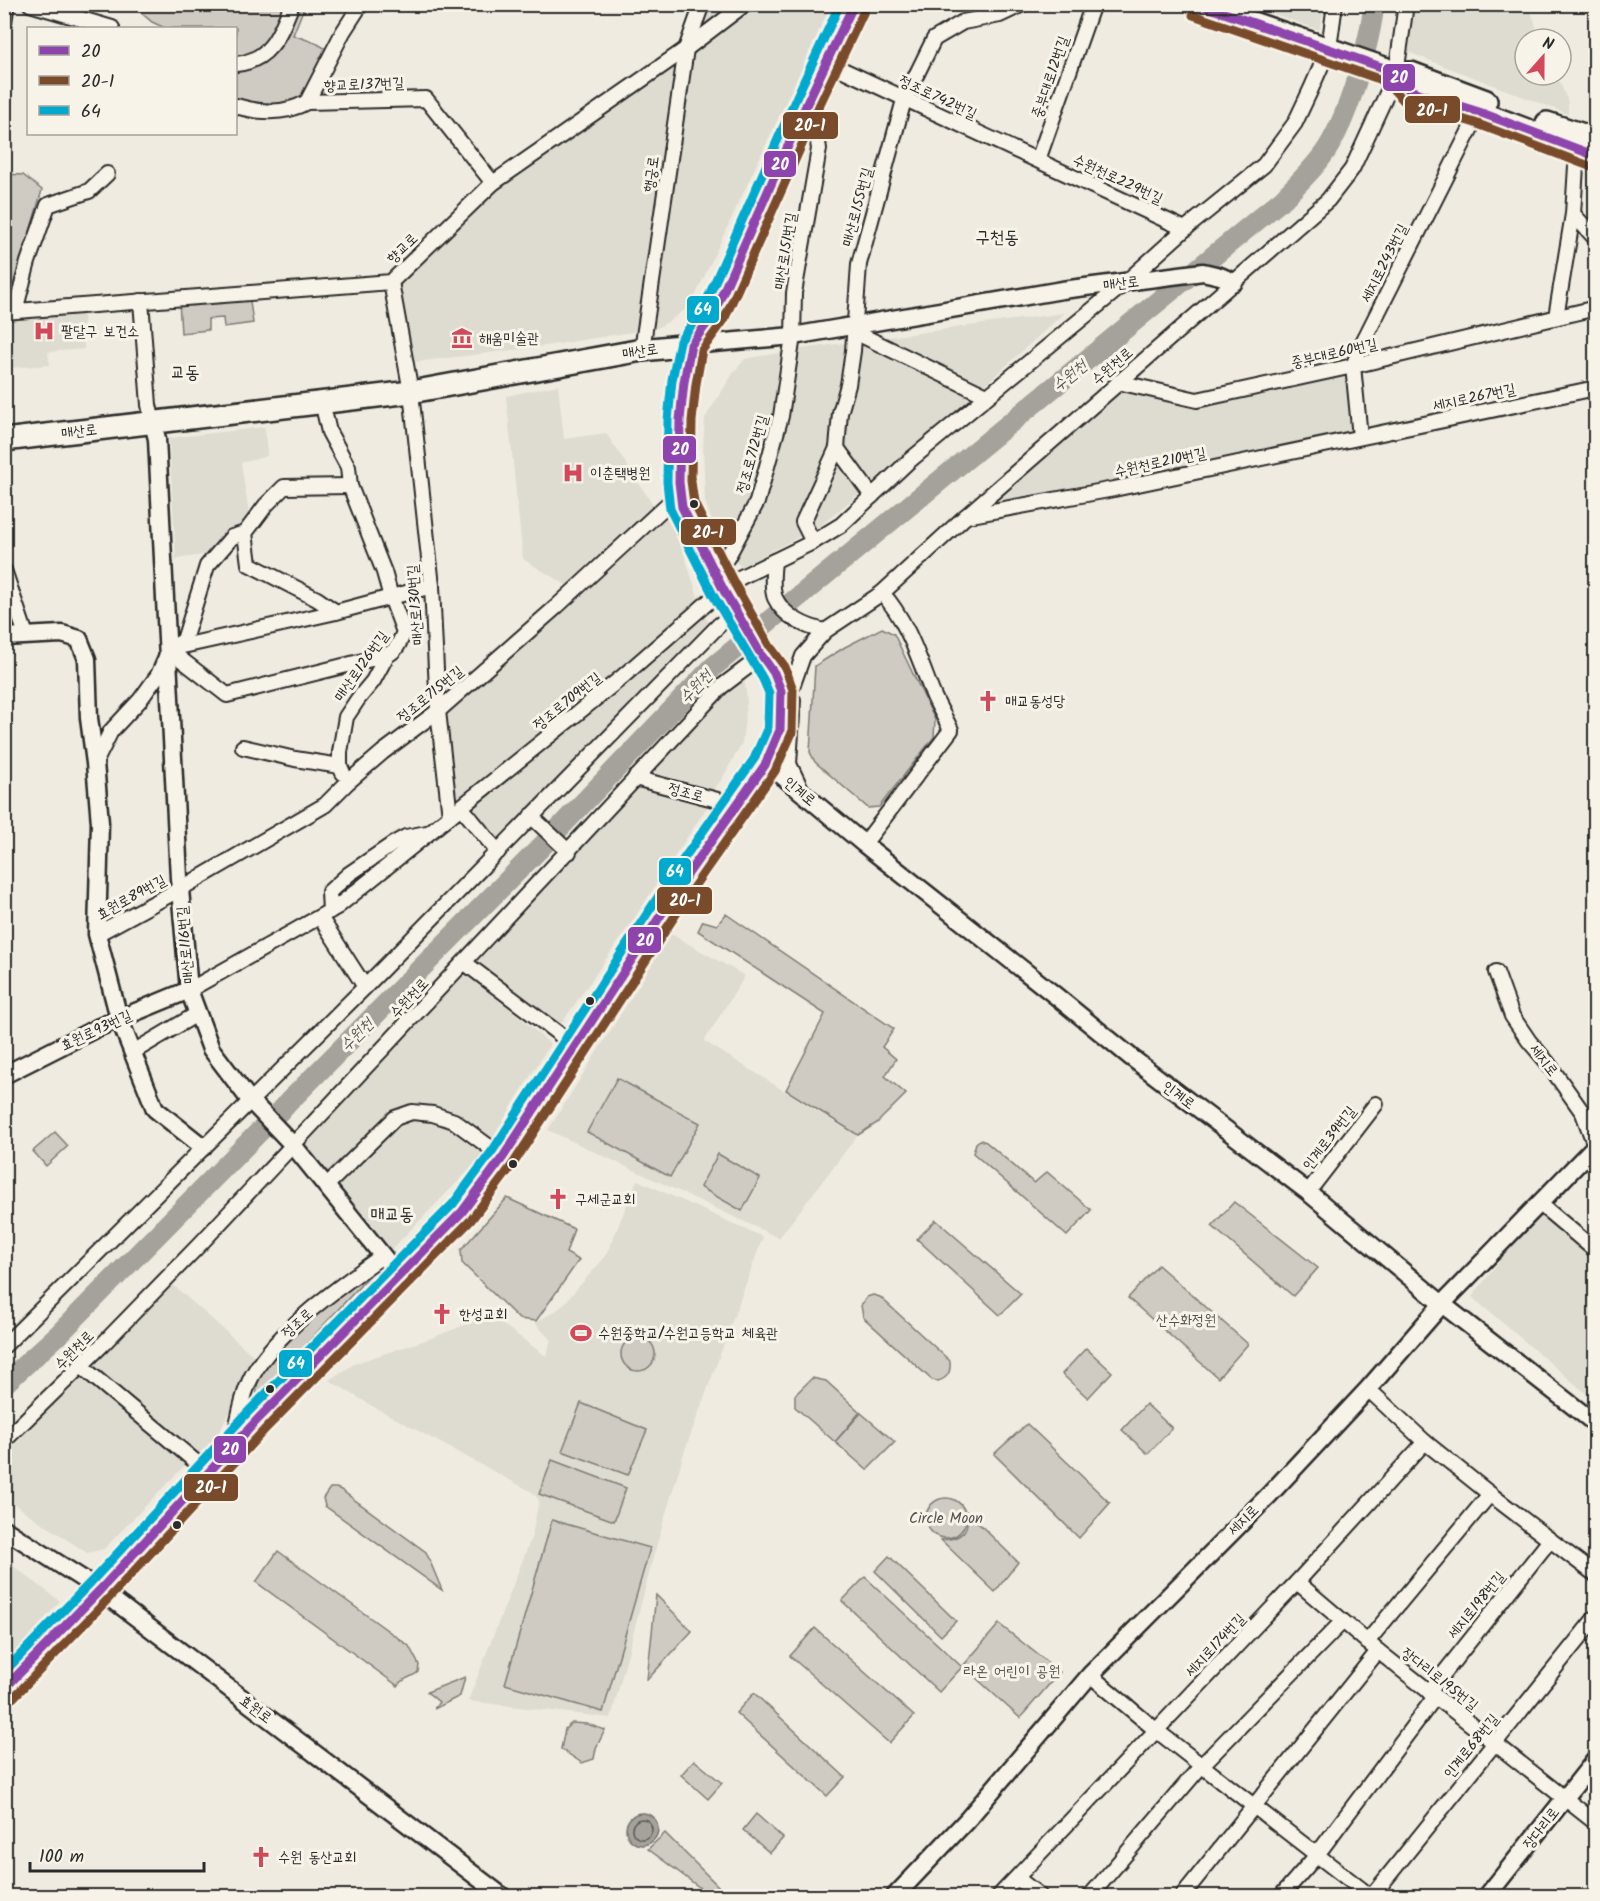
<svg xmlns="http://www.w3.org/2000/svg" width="1600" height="1901" font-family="Kalam,'Poor Story',sans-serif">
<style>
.built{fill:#dedbd1}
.green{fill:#cfcbc2;stroke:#7d7b76;stroke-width:1.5}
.water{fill:#a4a29a;stroke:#74726e;stroke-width:1.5}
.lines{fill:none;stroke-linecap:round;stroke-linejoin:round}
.shore{stroke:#5b5b57;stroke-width:1.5}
.river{stroke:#a4a29a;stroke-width:21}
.minor-casing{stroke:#2b2b2b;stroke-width:18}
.tertiary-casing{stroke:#2b2b2b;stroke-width:21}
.primary-casing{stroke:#2b2b2b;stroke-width:26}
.minor{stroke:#f7f3e8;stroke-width:14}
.tertiary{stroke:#f7f3e8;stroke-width:16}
.primary{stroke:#f7f3e8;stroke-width:21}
.bus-1-casing{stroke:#f7f3e8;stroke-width:14}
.bus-2-casing{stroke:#f7f3e8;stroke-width:14}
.bus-3-casing{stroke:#f7f3e8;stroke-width:14}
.bus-1{stroke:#8e44ad;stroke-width:9}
.bus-2{stroke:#7a4b2a;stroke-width:9}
.bus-3{stroke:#00a9ce;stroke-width:9}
.bus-dot{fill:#2b2b2b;stroke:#f7f3e8;stroke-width:2}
.labels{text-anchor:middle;stroke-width:6;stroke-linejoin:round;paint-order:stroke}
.street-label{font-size:15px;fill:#2b2b2b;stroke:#f7f3e8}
.poi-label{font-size:15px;fill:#2b2b2b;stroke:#f7f3e8;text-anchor:start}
.park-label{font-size:15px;fill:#545351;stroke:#f7f3e8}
.water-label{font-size:16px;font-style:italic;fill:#555552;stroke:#f7f3e8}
.quarter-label{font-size:18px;fill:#2b2b2b;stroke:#f7f3e8}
.line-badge{stroke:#f7f3e8;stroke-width:2}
.badge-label{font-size:16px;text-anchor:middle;font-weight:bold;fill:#fff}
</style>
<rect width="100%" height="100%" fill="#efebe0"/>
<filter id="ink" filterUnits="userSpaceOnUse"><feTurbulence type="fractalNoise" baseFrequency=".0167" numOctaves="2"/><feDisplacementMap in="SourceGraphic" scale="12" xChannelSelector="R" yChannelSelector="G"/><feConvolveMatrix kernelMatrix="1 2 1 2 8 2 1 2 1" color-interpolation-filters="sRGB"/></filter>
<g filter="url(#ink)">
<g class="built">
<path d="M706,5H831L691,305L671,320L657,328L545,346L415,362L398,282L496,188L670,63Z"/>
<path d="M1250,5H1325L1319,30Z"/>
<path d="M1411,5H1529L1540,39H1525V75H1557L1568,102V114L1408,52Z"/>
<path d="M83,308L84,349L48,352L50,365L8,368L9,385H5V314Z"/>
<path d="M1064,313L921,443L820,526L742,566L732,560L722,551L705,501L703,448L705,418L734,372L745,359L801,349Z"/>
<path d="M1349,371L1356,435L991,510L987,501L1120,386L1196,404Z"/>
<path d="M558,385L564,439L606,433L653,505L566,585L523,559L506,396Z"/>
<path d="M265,427L267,456L241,463L250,520L228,534L210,554L176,559L169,438Z"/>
<path d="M670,511L699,600L582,701L454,802L442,712Z"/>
<path d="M704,616L710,624L702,640L499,847L468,807Z"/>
<path d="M744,676L747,701L742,743L722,779L709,796L643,775L679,736Z"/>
<path d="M636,782L711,801L633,920L559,1027L471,961Z"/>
<path d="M671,934L745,976L704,1041L857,1136L779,1238L548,1130Z"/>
<path d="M467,970L550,1044L479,1160L391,1250L300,1144Z"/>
<path d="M637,1180L763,1237L684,1453L656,1547L611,1718L468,1701L532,1536L539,1500L532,1492L372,1406L329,1380L356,1363L429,1339L490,1315L546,1356L551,1340L535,1323L560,1308L606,1256Z"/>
<path d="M1540,1208L1595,1255V1401L1472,1297Z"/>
<path d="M172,1284L256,1358L241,1392L216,1437L200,1453L90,1367Z"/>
<path d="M81,1371L185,1465L104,1549L87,1553L5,1498V1456Z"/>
<path d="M5,1560L60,1601L9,1660L5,1656Z"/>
</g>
<g class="green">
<path d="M141,4L170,5L176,7L177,4L305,5L293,35L316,43L328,50L298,106L278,108L236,100V28H165L152,22L139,11Z"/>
<path d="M5,174L23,175L42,190L15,284L5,286Z"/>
<path d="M249,294L253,323L224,327L223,318L208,319V330L181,333L179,301Z"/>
<path d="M882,628L894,634L935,720L934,737L879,807L868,808L815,762L810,752L815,666L845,647Z"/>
<path d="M726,914L894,1029L882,1047L896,1059L885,1076L906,1094L877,1123L858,1135L786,1090L825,1014L698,931L703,921L717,925Z"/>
<path d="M617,1078L700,1123L670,1177L587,1132Z"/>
<path d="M55,1132L68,1146L46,1166L33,1151Z"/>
<path d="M980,1140L986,1142L1034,1183L1047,1172L1091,1210L1067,1236L973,1153L976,1143Z"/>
<path d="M718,1154L760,1178L742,1211L700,1187Z"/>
<path d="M507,1198L574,1229L566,1253L579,1260L536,1321L519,1319L462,1263L461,1250Z"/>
<path d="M1234,1202L1318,1268L1293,1296L1212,1226Z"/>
<path d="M936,1220L1021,1294L1000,1315L917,1239Z"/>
<path d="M1158,1265L1248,1344L1218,1378L1128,1298Z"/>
<path d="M364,1273L370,1275L257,1397C256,1388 257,1379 262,1370C280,1337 335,1298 364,1273Z"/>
<path d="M873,1295L880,1297L950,1361C951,1372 948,1378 938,1381L932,1380L863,1317L861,1305L867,1297Z"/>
<circle cx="638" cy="1354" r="17"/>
<path d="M1086,1348L1112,1372L1088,1398L1062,1374Z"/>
<path d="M812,1378L826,1381L860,1412L835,1442L795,1407V1395Z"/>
<path d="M581,1403L647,1430L628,1475L562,1451Z"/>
<path d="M1146,1404L1172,1428L1148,1454L1122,1430Z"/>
<path d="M861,1413L895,1442L867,1470L835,1442Z"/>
<path d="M1027,1424L1110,1503L1079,1538L994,1454Z"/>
<path d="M552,1460L626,1488L614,1521L539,1494Z"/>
<path d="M330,1488H336L341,1490L426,1552L442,1590L325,1506L323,1498Z"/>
<circle cx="946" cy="1518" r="20"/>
<path d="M967,1512L1018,1562L995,1592L941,1540C960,1539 970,1532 967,1512Z"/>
<path d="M552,1520L650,1548L603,1712L505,1684Z"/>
<path d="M278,1551L409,1646L419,1665L418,1672C411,1679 406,1675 398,1686L256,1582Z"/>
<path d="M889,1556L956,1621L941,1636L875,1571Z"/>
<path d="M865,1577L962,1667L939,1692L842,1601Z"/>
<path d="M656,1595L692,1631L647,1680Z"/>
<path d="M999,1624L1060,1672L1020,1718L963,1666Z"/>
<path d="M815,1628L914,1716L889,1743L790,1656Z"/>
<path d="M465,1677L460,1696L434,1709L439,1702L427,1692Z"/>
<path d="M754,1693L845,1777L827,1796L736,1713Z"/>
<path d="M572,1723L587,1724L605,1730L596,1748L594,1759L582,1763L561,1749L565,1729Z"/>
<path d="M694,1760L722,1783L708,1799L681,1775Z"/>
<path d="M756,1814L783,1838L770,1853L743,1830Z"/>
<path d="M665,1833L728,1896H711L648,1849Z"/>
</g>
<circle class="water" cx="642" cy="1829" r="16"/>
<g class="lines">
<circle class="shore" cx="642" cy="1829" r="10"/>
<path class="river" d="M4,1384L59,1334L545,843L713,667L1284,198C1299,182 1318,165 1329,146C1349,113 1370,43 1374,4"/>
<defs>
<g id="minor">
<path d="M30,4L112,28"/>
<path d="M4,22L7,4"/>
<path d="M826,62L1185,229"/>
<path d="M236,64C271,61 280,33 292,4"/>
<path d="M307,102L343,32L361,4"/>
<path d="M236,106C260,113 284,115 307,102L426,99L493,183"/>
<path d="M1577,150L1573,214L1596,239"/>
<path d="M1038,160L1093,4"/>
<path d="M391,282L411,392L432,586L438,711L450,816"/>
<path d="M141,301L149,405L153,423"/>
<path d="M15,311L28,262L48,205L89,191L107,174"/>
<path d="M4,312L391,282L493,183L686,49L745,4"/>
<path d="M1556,317L1573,214"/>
<path d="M854,326L865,337L987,396"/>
<path d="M642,350L686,49L702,4"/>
<path d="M1118,382L1197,400L1353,366L1596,308"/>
<path d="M322,402L329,432L348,467L350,486L384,572L391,597L404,632C400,641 397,651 387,655L373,681L358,699L346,717L340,752V766"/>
<path d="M1360,437L1353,366L1363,342L1479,112"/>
<path d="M837,448L872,496"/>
<path d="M966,516L1114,489L1596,388"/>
<path d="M813,542L803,522L837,448L840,413L848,385L853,351L859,264L904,100L934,39L963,22L1000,15L1023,4"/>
<path d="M774,561C773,571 771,588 775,598C784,617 806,627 825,631"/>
<path d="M712,567L727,558L757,502L781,416L793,336L794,293L819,149L816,128L808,101"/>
<path d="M4,570L26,635"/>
<path d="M336,612L317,599L249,564L245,533L266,505L284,487L350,486"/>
<path d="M174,648L336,612L432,586"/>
<path d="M169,650L227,695L387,655"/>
<path d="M793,700L789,764L802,791"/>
<path d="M783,713L803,656L825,631L882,593L966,516L1328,200L1352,169L1396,74L1406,4"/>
<path d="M243,747L295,759L340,766L343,773"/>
<path d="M95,763L111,731L140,700L158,675L169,650L184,640L207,566L232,537L245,533"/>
<path d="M635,778L736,805"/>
<path d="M461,807L498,852"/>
<path d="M531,816L569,852"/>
<path d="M864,844L951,730C945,717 937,705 932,692C919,659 907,620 882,593"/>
<path d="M330,911L329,892L349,874L393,844L406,837L427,833"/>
<path d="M320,917L365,987"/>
<path d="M97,934L180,889L325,805L347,783L383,752L438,711L555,608L671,501L681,497"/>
<path d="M465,963L575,1046"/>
<path d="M1496,972L1512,1016L1529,1041L1547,1062L1583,1113L1596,1148"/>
<path d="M189,990L337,907L621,678L723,589L741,577L813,542L841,525L909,461L1125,283L1185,229L1264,165L1295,123L1311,89L1329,48L1335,4"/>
<path d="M133,1052L197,1014"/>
<path d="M326,1186L395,1118L412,1112L433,1114L454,1121L503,1157"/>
<path d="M1308,1192L1376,1104"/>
<path d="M1539,1203L1596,1251"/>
<path d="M4,1346L365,987L719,625L737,611"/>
<path d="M81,1366L209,1473"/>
<path d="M1368,1389L1425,1442L1490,1494L1596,1575"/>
<path d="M4,1441L102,1345L203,1241L721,687L762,656"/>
<path d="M232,1447C238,1424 241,1397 252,1376C278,1329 339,1287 382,1256"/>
<path d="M1297,1582L1378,1651L1596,1823"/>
<path d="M1367,1642L1490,1494"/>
<path d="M4,1658L21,1672"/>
<path d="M1090,1675L1157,1731L1370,1896"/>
<path d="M1429,1692L1550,1540"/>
<path d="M1017,1878L1040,1896"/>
<path d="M999,1896L1297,1582L1425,1442"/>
<path d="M1090,1896L1202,1765L1342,1622"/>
<path d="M1182,1896L1378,1651"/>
<path d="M1281,1896L1316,1856L1435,1697"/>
<path d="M1372,1896L1596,1617"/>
</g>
<g id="tertiary">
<path d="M153,423L157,439L179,878L189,990L211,1049L249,1099L293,1145L399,1276"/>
<path d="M4,637L62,634L79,639L87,659L89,718L95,763L100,823L97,934L119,1018L155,1109L203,1147"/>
<path d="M765,765L780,774L864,844L1056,996L1132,1058L1308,1192L1442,1304L1596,1424"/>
<path d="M4,1075L97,1028L189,990"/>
<path d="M4,1529L100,1590L502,1896"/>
<path d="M4,1690L100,1590L258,1419L462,1212L503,1157L685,878L765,765L780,730L781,691L774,673L762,656L723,589L682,507L679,482L680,420L684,382L691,345L793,336L1062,290L1203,272L1220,276L1234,282"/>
<path d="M895,1896L968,1819L1090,1675L1270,1494L1368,1389L1442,1304L1596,1145"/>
<path d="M1487,1896L1596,1759"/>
</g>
<g id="primary">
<path d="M1197,4L1384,68L1396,74L1409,90L1479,112L1596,156"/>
<path d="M1396,74L1411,73L1486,101"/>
<path d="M1547,123L1596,139"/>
<path d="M4,440L411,392L642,350L691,345L713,315L808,101L854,4"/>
</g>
</defs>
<use href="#minor" class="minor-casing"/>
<use href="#tertiary" class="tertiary-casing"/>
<use href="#primary" class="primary-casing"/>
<use href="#minor" class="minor"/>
<use href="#tertiary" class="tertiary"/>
<use href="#primary" class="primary"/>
<defs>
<g id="bus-1">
<path d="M1198,4L1384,68L1396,74L1409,90L1479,112L1596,156"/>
<path d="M759,651L723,589L682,507L679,482L680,420L684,382L691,345L713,315L808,101L854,4"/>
<path d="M4,1689L100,1590L258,1419L462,1212L503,1157L685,878L765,765L780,730L781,691L774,673L762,656"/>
</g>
<g id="bus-2">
<path d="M1193,15L1379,79L1388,84L1404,101L1475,123L1592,167"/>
<path d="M769,645L734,583L694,503L691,481L692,421L696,384L702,350L724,320L819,106L865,9"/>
<path d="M13,1698L109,1598L267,1427L471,1220L513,1164L695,885L775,771L792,733L793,690L785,667L772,649"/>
</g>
<path id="bus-3" d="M4,1672L91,1582L249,1411L453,1204L493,1150L675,871L754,759L768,727L769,693L763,679L713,595L670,509L667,482L668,420L672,380L680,341L703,309L797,96L840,4"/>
</defs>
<use href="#bus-1" class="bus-1-casing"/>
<use href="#bus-2" class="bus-2-casing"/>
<use href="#bus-3" class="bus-3-casing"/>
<use href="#bus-1" class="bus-1"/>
<use href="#bus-2" class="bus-2"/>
<use href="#bus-3" class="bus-3"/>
</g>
</g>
<defs>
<symbol id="hospital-bare" viewBox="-9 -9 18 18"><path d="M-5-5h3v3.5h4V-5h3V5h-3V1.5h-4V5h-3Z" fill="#d1495b" stroke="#f7f3e8" stroke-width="2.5" paint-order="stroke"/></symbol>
<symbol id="museum-bare" viewBox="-9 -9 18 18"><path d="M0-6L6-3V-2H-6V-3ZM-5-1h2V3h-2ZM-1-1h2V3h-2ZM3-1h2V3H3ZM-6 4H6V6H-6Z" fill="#d1495b" stroke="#f7f3e8" stroke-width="2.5" paint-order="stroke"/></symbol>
<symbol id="church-bare" viewBox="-9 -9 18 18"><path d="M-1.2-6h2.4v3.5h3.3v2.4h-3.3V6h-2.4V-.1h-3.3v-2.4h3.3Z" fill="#d1495b" stroke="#f7f3e8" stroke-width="2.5" paint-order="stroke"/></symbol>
<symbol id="stadium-bare" viewBox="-9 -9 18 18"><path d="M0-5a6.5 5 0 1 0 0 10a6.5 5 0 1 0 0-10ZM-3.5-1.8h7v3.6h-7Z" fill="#d1495b" stroke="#f7f3e8" stroke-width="2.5" paint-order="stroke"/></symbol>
</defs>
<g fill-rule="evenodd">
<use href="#hospital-bare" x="29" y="316" width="30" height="30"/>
<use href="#museum-bare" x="447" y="323" width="30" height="30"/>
<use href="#hospital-bare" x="558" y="458" width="30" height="30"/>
<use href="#church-bare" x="973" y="686" width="30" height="30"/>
<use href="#church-bare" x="543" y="1184" width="30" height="30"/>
<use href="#church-bare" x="427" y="1299" width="30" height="30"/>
<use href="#stadium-bare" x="566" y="1318" width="30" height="30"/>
<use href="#church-bare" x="246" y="1842" width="30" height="30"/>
</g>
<g class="bus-dot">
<circle cx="694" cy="504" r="5"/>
<circle cx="590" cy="1001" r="5"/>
<circle cx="513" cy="1164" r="5"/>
<circle cx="270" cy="1389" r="5"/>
<circle cx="177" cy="1525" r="5"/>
</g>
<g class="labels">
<g class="street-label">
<text transform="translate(1050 77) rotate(-71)" y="5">중부대로12번길</text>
<text transform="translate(364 84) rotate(-2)" y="5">향교로137번길</text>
<text transform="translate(938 97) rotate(25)" y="5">정조로742번길</text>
<text transform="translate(651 174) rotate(-82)" y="5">행궁로</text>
<text transform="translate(1118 179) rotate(25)" y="5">수원천로229번길</text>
<text transform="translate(857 207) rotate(-75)" y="5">매산로155번길</text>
<text transform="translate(402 248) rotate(-44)" y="5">향교로</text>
<text transform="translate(785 251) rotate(-81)" y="5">매산로151번길</text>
<text transform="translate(1384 263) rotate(-63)" y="5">세지로243번길</text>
<text transform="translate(1121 283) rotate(-7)" y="5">매산로</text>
<text transform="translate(640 351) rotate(-9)" y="5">매산로</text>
<text transform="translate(1334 353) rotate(-13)" y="5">중부대로60번길</text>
<text transform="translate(1112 366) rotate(-41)" y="5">수원천로</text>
<text transform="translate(1474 397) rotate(-12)" y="5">세지로267번길</text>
<text transform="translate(79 431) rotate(-7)" y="5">매산로</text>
<text transform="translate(752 454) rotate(-74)" y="5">정조로712번길</text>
<text transform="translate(1160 462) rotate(-12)" y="5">수원천로210번길</text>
<text transform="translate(415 605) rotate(-94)" y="5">매산로130번길</text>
<text transform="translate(361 666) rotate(-55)" y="5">매산로126번길</text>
<text transform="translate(430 694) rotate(-39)" y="5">정조로715번길</text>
<text transform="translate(567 701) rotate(-39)" y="5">정조로709번길</text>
<text transform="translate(800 791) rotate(40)" y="5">인계로</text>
<text transform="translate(686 792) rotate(15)" y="5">정조로</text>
<text transform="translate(131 897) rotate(-29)" y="5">효원로89번길</text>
<text transform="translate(185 945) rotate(-95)" y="5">매산로116번길</text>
<text transform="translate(409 998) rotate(-47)" y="5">수원천로</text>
<text transform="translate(96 1030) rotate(-25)" y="5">효원로93번길</text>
<text transform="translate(1544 1060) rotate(52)" y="5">세지로</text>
<text transform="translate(1179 1095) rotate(37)" y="5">인계로</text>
<text transform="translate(1329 1138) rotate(-52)" y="5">인계로39번길</text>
<text transform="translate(297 1323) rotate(-42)" y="5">정조로</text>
<text transform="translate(74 1350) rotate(-45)" y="5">수원천로</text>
<text transform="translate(1243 1520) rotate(-45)" y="5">세지로</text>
<text transform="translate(1476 1605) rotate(-51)" y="5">세지로198번길</text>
<text transform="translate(1215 1645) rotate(-47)" y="5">세지로174번길</text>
<text transform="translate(1440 1679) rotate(38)" y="5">장다리로195번길</text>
<text transform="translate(256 1709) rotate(37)" y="5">효원로</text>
<text transform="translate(1471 1746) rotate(-51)" y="5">인계로68번길</text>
<text transform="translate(1541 1828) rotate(-52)" y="5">장다리로</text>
</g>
<g class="poi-label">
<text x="61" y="336">팔달구 보건소</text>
<text x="479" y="343">해움미술관</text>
<text x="590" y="478">이춘택병원</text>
<text x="1005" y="706">매교동성당</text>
<text x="575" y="1204">구세군교회</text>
<text x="459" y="1319">한성교회</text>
<text x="598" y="1338">수원중학교/수원고등학교 체육관</text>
<text x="278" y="1862">수원 동산교회</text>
</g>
<g class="park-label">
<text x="1186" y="1325">산수화정원</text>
<text x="946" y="1523">Circle Moon</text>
<text x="1012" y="1676">라온 어린이 공원</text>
</g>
<g class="water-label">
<text transform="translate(1069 375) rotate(-39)" y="6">수원천</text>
<text transform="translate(695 686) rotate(-46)" y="6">수원천</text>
<text transform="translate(356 1034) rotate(-45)" y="6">수원천</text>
</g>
<g class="quarter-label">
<text x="997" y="243">구천동</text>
<text x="185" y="378">교동</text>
<text x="392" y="1220">매교동</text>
</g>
</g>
<g class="line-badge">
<rect x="1382" y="63" width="34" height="29" rx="6" fill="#8e44ad"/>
<rect x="1404" y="95" width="57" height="29" rx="6" fill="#7a4b2a"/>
<rect x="782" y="111" width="57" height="29" rx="6" fill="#7a4b2a"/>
<rect x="763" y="150" width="34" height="28" rx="6" fill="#8e44ad"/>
<rect x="686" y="295" width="34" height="29" rx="6" fill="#00a9ce"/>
<rect x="662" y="435" width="35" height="29" rx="6" fill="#8e44ad"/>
<rect x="680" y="518" width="57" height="28" rx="6" fill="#7a4b2a"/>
<rect x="658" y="857" width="34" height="29" rx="6" fill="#00a9ce"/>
<rect x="656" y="886" width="57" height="29" rx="6" fill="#7a4b2a"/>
<rect x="627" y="926" width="35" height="28" rx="6" fill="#8e44ad"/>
<rect x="278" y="1349" width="35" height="29" rx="6" fill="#00a9ce"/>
<rect x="213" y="1435" width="34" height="29" rx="6" fill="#8e44ad"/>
<rect x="183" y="1473" width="56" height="29" rx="6" fill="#7a4b2a"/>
</g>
<g class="badge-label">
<text x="1399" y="83">20</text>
<text x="1432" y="116">20-1</text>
<text x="810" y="131">20-1</text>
<text x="780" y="170">20</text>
<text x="703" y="315">64</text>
<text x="680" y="455">20</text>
<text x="708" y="538">20-1</text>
<text x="675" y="877">64</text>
<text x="685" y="906">20-1</text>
<text x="645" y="946">20</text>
<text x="296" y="1369">64</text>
<text x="230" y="1455">20</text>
<text x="211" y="1493">20-1</text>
</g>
<rect width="1600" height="1901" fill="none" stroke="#f7f3e8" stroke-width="24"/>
<rect x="12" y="12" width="1576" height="1877" fill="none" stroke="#2b2b2b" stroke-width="2" filter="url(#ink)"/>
<rect x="27" y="27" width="210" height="108" fill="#f7f3e8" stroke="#a5a39c" stroke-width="1.5"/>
<rect x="39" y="46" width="30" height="9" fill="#8e44ad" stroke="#a5a39c" stroke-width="1.5"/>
<text x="81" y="57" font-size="18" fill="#2b2b2b">20</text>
<rect x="39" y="76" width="30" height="9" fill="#7a4b2a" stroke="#a5a39c" stroke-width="1.5"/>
<text x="81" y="87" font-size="18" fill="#2b2b2b">20-1</text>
<rect x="39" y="106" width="30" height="9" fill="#00a9ce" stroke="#a5a39c" stroke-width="1.5"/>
<text x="81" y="117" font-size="18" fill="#2b2b2b">64</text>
<g transform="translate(1543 57) rotate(21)"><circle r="28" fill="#f7f3e8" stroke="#a5a39c" stroke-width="1.5"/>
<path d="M0-4.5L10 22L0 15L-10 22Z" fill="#d1495b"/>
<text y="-9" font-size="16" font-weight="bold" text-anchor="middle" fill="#2b2b2b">N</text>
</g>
<path d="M30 1862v9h174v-9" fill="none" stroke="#2b2b2b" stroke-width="3"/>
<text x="39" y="1862" font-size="18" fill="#2b2b2b" stroke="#f7f3e8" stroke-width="4.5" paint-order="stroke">100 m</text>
</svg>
